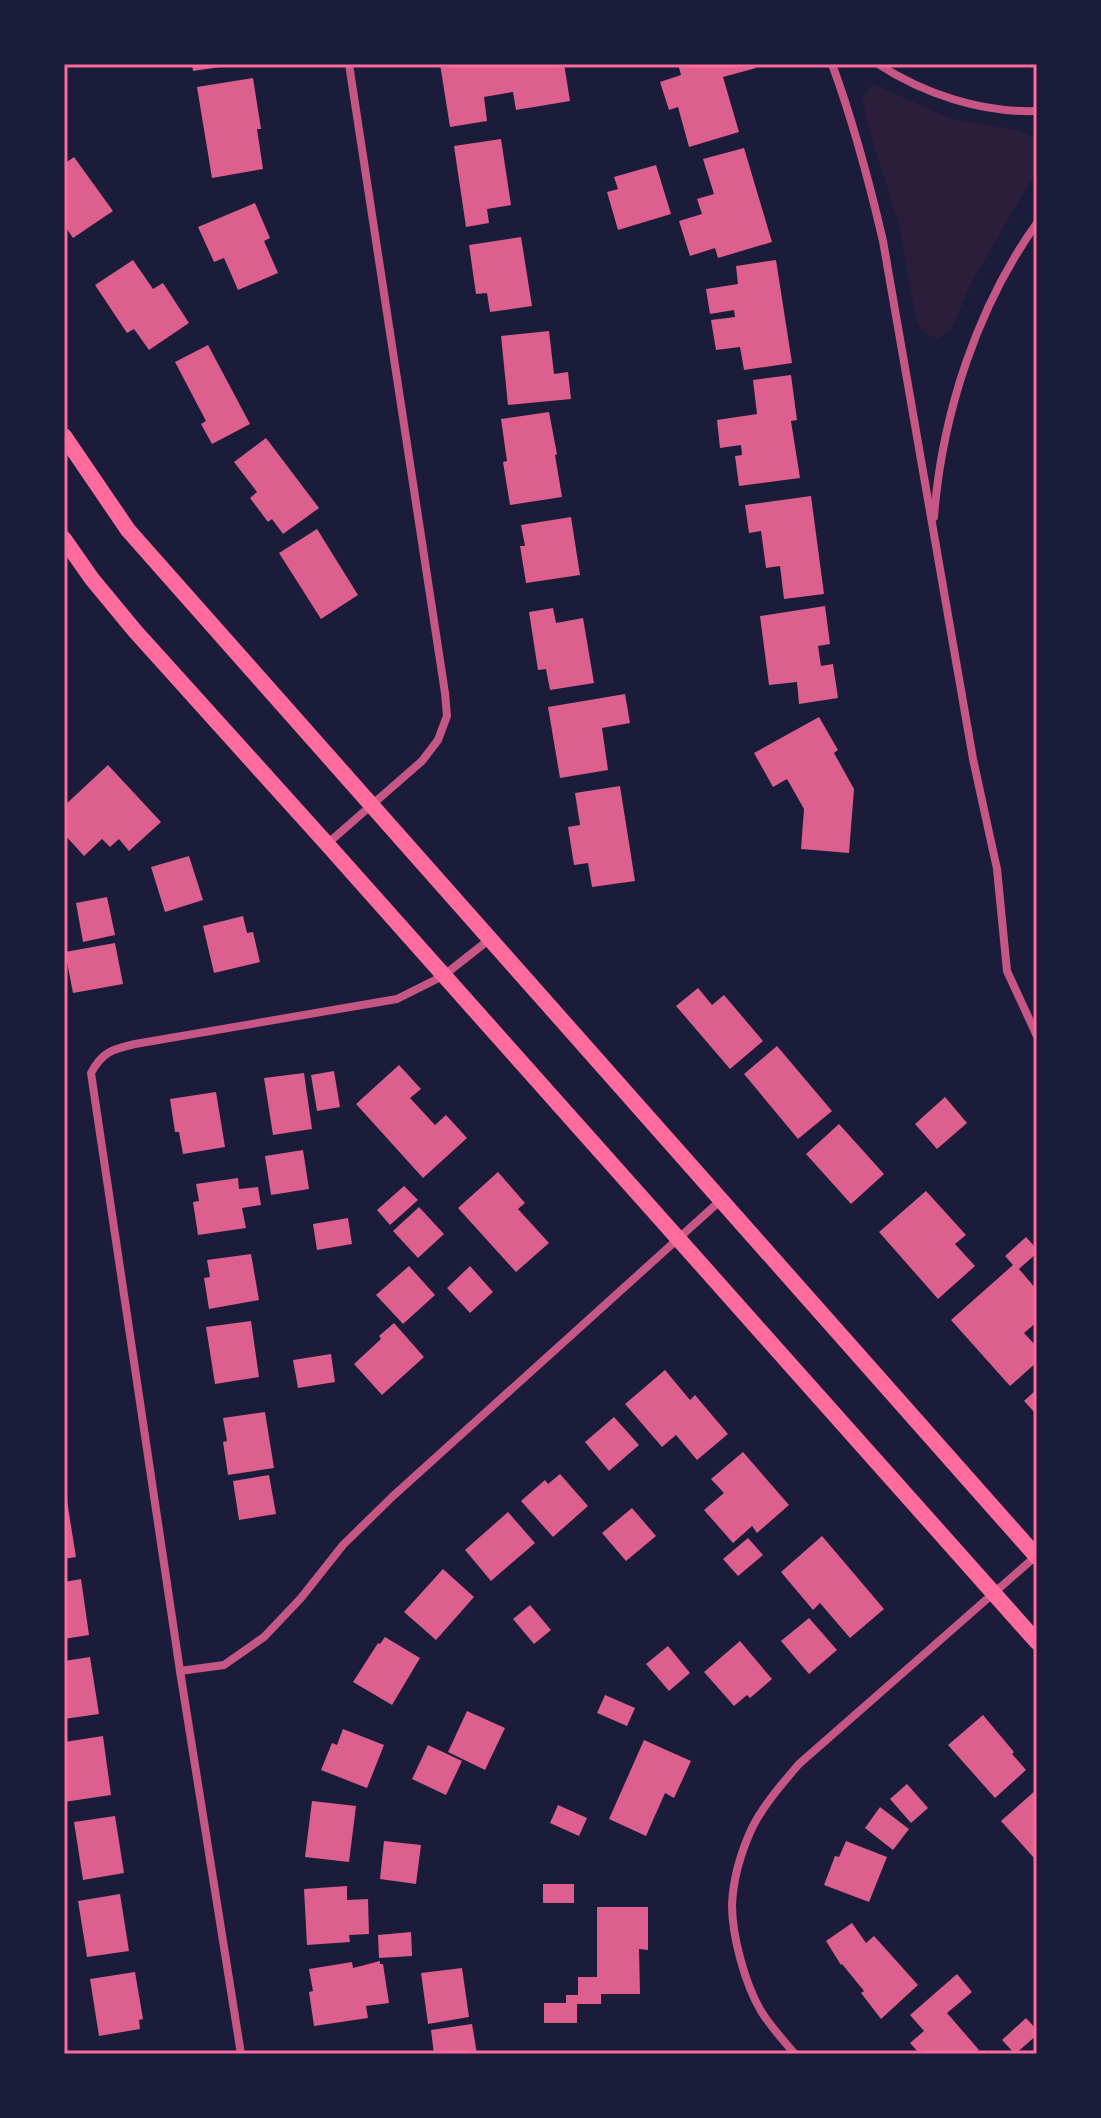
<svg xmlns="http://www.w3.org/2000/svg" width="1101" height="2118" font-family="Inter,sans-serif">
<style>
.green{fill:#2a1e3b}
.building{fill:#dd5f8e}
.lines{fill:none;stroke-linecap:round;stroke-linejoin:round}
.minor{stroke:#c65784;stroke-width:8}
.secondary{stroke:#ff6b9d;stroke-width:16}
.neatline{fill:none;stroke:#ff6b9d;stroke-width:3}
</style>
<rect width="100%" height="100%" fill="#1b1b3a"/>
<path class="green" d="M873,84L949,118L1018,130L1037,139V173L1025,190L970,285L952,329L939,339L924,333L916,320L900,229L870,132L862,98Z"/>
<g class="building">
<path d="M192,64H227V66L193,71Z"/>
<path d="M440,64H564L570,101L516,110L513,92L484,97L487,121L450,127Z"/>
<path d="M678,64H755L756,68L723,77L739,132L689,147L678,107L669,110L660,82L681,75Z"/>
<path d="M253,78L261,129H257L263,169L212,178L197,87Z"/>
<path d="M501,139L511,205L487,209L489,223L466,227L454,146Z"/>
<path d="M744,148L772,242L718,258L715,248L690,256L679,221L702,214L697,199L714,194L703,159Z"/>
<path d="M74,157L113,211L73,238L64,225V164Z"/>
<path d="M656,165L671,214L618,230L607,192L618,189L614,177Z"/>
<path d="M255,203L270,238L264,241L278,273L238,290L224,258L214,262L198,227Z"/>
<path d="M521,237L532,306L490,312L487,293L476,294L469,245Z"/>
<path d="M133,260L153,289L163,283L189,323L149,350L134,329L127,333L95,285Z"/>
<path d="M776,260L792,363L744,370L740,347L716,350L711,320L735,317L734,310L710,314L706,289L738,284L736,266Z"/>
<path d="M549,331L554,374L568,372L571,399L508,405L501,336Z"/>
<path d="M208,345L250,424L212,444L201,424L206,421L175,362Z"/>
<path d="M791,375L797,420L791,421L800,478L739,486L735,456L742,455L741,445L720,448L717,420L757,414L753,380Z"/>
<path d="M549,412L557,454L555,455L562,497L510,505L503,462L507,461L501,419Z"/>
<path d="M266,438L319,508L283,534L272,519L268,522L250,498L257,492L234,462Z"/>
<path d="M811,496L824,594L784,599L780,566L766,568L761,531L749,533L745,505Z"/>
<path d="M571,517L580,575L526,583L520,546H525L521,525Z"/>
<path d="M317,529L358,595L321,619L279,553Z"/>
<path d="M825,606L830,644L818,646L821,666L833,664L838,698L799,704L797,682L769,685L760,616Z"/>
<path d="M553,608L556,623L583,618L594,683L550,690L546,669L538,670L529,612Z"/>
<path d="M625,694L630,723L602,728L608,770L560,778L548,707Z"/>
<path d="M819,717L838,750L834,753L854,789L849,853L801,849L804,809L787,779L773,787L754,753Z"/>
<path d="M108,765L161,822L129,851L119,839L110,847L102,839L84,856L64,834V806Z"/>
<path d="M620,786L635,881L592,887L588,863L574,865L568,827L580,825L575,793Z"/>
<path d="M189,856L203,900L165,912L151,867Z"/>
<path d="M107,897L115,935L83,942L76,903Z"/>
<path d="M243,916L247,933L253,932L260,962L214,973L203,926Z"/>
<path d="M115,943L123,984L73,993L65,952Z"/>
<path d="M698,988L712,1005L724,995L763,1041L730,1069L676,1006Z"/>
<path d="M777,1046L832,1111L798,1139L744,1074Z"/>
<path d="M399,1065L421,1089L410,1098L435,1125L446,1115L467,1138L423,1178L356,1104Z"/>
<path d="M334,1071L340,1107L317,1111L311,1075Z"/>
<path d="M304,1073L312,1129L273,1135L264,1078Z"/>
<path d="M216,1092L225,1147L183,1154L179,1132H175L170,1099Z"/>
<path d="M945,1097L967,1123L937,1149L915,1124Z"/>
<path d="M839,1124L884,1174L851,1204L806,1154Z"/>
<path d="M303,1150L309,1189L271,1195L265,1156Z"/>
<path d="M498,1172L525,1203L518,1209L549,1243L516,1272L458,1208Z"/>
<path d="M238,1178L239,1189L258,1187L261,1205L242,1208L246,1228L198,1235L193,1202L199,1201L196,1184Z"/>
<path d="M404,1186L418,1200L390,1225L377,1210Z"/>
<path d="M926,1191L966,1235L955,1244L975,1266L938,1299L879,1232Z"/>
<path d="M419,1207L444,1234L418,1258L393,1231Z"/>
<path d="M348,1218L352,1244L317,1250L313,1224Z"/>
<path d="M1026,1237L1037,1249V1253L1019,1269L1037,1290V1322L1024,1333L1037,1347V1362L1010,1386L951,1320L1013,1265L1005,1256Z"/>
<path d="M251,1254L259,1300L209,1309L204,1278L210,1277L207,1260Z"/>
<path d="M409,1266L435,1295L403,1324L376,1295Z"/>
<path d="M470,1266L493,1292L470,1313L447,1288Z"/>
<path d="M251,1321L259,1377L215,1384L206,1327Z"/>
<path d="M394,1323L424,1357L382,1395L354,1364L381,1339L379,1336Z"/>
<path d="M331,1354L335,1382L298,1388L293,1360Z"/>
<path d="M665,1370L690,1400L695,1395L728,1434L697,1460L676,1435L662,1447L625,1404Z"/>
<path d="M1037,1389V1415L1024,1401Z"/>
<path d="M265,1412L274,1468L228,1475L223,1442L227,1441L223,1418Z"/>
<path d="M614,1417L639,1445L609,1471L585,1442Z"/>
<path d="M743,1452L789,1505L757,1533L752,1526L733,1543L704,1510L724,1493L711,1479Z"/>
<path d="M560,1474L588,1506L553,1537L521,1501L545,1480L548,1484Z"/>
<path d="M269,1475L276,1514L239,1520L233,1481Z"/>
<path d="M67,1501L76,1557L64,1559V1502Z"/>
<path d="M632,1508L656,1536L626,1561L602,1533Z"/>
<path d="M508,1512L535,1543L491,1581L465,1550Z"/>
<path d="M822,1536L884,1609L850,1638L820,1603L813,1610L781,1572Z"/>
<path d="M748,1538L763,1555L738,1576L723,1559Z"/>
<path d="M443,1569L474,1597L436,1640L404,1612Z"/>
<path d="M81,1579L89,1635L64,1639V1582Z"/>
<path d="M530,1605L551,1630L534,1644L513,1619Z"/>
<path d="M809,1618L837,1650L809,1674L781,1641Z"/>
<path d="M385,1637L420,1658L392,1705L353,1682L378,1643L380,1644Z"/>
<path d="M740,1641L772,1679L750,1698L747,1695L734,1706L704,1672Z"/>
<path d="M668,1646L690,1673L669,1691L646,1664Z"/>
<path d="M90,1657L99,1714L64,1719V1661Z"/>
<path d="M605,1695L635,1708L627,1726L597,1713Z"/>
<path d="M467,1711L505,1728L485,1770L448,1752Z"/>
<path d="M983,1715L1014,1752L1012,1754L1026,1770L995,1798L948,1745Z"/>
<path d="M343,1729L384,1745L367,1788L321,1770L332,1743L337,1745Z"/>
<path d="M103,1736L111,1795L64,1802V1742Z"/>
<path d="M644,1740L691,1761L674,1798L665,1793L646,1836L609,1819Z"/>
<path d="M428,1745L462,1761L446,1795L412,1779Z"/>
<path d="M907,1784L928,1808L911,1823L890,1799Z"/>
<path d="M1037,1789V1855L1034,1858L1001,1821Z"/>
<path d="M312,1801L356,1806L349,1862L305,1857Z"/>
<path d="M558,1805L587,1818L579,1836L550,1823Z"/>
<path d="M880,1807L909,1829L893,1850L865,1828Z"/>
<path d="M115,1816L124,1873L83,1880L74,1822Z"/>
<path d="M384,1841L421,1845L416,1884L380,1879Z"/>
<path d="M846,1841L887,1857L869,1902L824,1885L835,1856L839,1857Z"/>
<rect x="543" y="1884" width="31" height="19"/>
<path d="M347,1886V1900L368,1899L369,1934L349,1935L350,1942L307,1945L304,1889Z"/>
<path d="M120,1894L129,1951L87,1957L78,1901Z"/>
<path d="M597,1907H648V1950L639,1949L640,1994H601V2004H577V2023H544V2003H566V1995H578V1977H597Z"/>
<path d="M852,1923L866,1943L874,1936L918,1985L881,2019L861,1993L864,1991L842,1964L841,1965L826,1941Z"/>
<path d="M411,1932L412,1956L379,1958L378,1935Z"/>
<path d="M380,1961V1964H383L389,2003L366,2006L368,2018L314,2026L309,1992L313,1991L309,1969L352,1962L353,1968Z"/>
<path d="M462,1968L469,2017L428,2024L421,1973Z"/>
<path d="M135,1972L143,2019L139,2020L140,2029L99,2036L90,1979Z"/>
<path d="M957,1974L972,1992L947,2013L979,2050L974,2054H920L910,2043L924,2031L910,2015Z"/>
<path d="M1026,2018L1037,2030V2035L1015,2054L1002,2040Z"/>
<path d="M472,2024L477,2054H434L431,2030Z"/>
</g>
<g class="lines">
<g class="minor">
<path d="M832,64C853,121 869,181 883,241L973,759L997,869L1007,971L1037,1036"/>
<path d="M878,64C924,94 982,113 1037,111"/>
<path d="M934,517C942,414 977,307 1037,223"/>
<path d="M327,844L422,761L438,740L447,716L445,693L349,64"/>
<path d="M180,1671L224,1665L264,1637L301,1598L343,1545L392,1497L721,1200"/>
<path d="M241,2054L180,1671L91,1073C102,1052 113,1049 135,1044L397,999L443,976L490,939"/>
<path d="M795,2054C783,2040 770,2026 761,2011C745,1984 732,1936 732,1905C733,1879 741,1852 752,1828C764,1804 782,1784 799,1764L1036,1556"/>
</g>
<g class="secondary">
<path d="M64,436L128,530L1037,1557"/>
<path d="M64,539L92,579L135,631L327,844L1037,1642"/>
</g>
</g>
<rect width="1101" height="2118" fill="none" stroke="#1b1b3a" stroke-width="132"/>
<rect x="66" y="66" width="969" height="1986" class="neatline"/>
</svg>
